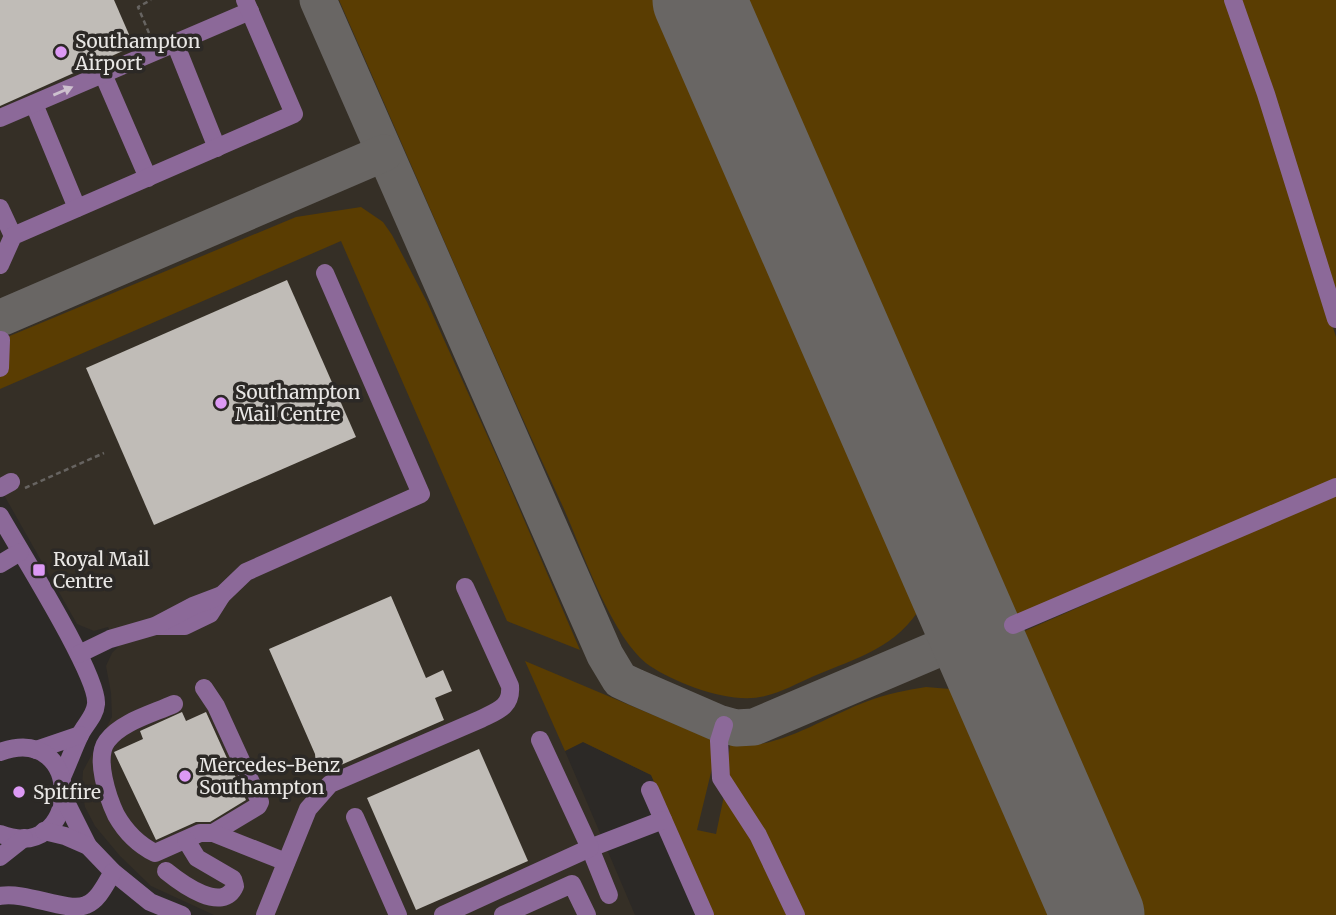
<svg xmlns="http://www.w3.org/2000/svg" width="1336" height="915" font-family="Merriweather,serif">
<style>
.built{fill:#352f26}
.green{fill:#5a3d02}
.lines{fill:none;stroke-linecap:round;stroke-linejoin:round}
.taxiway{stroke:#696664;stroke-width:37}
.runway{stroke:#696664;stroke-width:93}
.building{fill:#c0bcb7}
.path{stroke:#676461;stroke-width:2.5;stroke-dasharray:5 3.5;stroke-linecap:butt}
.minor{stroke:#8c6999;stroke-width:18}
.oneway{fill:#cdc1ce}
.poi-dot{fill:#dc99f4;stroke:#2c2926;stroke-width:2.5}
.labels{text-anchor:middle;stroke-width:7;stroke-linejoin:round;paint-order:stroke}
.poi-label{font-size:19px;fill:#e9e7e5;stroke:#2c2926;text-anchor:start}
</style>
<rect width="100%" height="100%" fill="#2c2926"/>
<path class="built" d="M0,0H1336V915H713L651,775L583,742L565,751L635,915H214L151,886L120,856L95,826L85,807L82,789L83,771L112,717L111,693L106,666L112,653L118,647L108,627L94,631L77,624L0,488Z"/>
<g class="green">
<path d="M339,0H658L922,605C898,647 857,658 814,676C798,683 782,692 765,696C732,705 677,684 650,666C612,639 583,552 564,509C486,341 414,170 339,0Z"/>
<path d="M739,0H1228L1336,337V479L1009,618Z"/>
<path d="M1239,0H1336V300Z"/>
<path d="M361,207L383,222L392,235L427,302L501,466L580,650L507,621L341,241L0,389V340L296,217Z"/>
<path d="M1336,494V915H1140L1107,835L1018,634Z"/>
<path d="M525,661L710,739L714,743L716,752L697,830L716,834L725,791L792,915H713L651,775L583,742L565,751Z"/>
<path d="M926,687L962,690L1059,915H802L726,776L730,745C778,751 824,717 868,701C887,694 906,690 926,687Z"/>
</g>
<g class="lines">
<g class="taxiway">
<path d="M318,0L605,655L620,680L635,687L718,723L736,728L754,727L975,633"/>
<path d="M3,317L384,153"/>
</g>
<path class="runway" d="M699,0L1098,915"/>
</g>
<g class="building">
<path d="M0,0H114L134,46L0,106Z"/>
<path d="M287,280L356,437L154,525L86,368Z"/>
<path d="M391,596L426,678L443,670L452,691L435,698L444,720L334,768L322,769L316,765L315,754L269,649Z"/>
<path d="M182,712L186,721L206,712L246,800L210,822H196L156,840L114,752L143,739L140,731Z"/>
<path d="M479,749L528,861L416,910L367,798Z"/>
</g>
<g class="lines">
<g class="path">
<path d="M149,33L138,7L151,0"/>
<path d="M25,488L104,453"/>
</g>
<g class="minor">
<path d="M1233,0L1266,94L1336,319"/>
<path d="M175,43L217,148"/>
<path d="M103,74L148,178"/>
<path d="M34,104L77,208"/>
<path d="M0,118L250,11"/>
<path d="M0,208L13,236"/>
<path d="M0,265L13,236L294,114L245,0"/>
<path d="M0,368L1,340"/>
<path d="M0,488L11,482"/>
<path d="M0,516C18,548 99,676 96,704C95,717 84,725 79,737C73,750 68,764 62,777"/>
<path d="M0,564L20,552"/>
<path d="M1013,625L1336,487"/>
<path d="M155,626H185L210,614L222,595L246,572L421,494L325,273"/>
<path d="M79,654L110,639L155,626L193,606L222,595"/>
<path d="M204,688L216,706L260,802L258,806L213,833"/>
<path d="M174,704C152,714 121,722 107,741C94,758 108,798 116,815C125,831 139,845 155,853L200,833H213L286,862"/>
<path d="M724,725L719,741L721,778L758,835L796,915"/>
<path d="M36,750L80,735"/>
<path d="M0,752C86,721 82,866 0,834"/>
<path d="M650,790L705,915"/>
<path d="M64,798L88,846"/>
<path d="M355,817L398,915"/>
<path d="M44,831L65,836L88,846L113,872L150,902L182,915"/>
<path d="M0,857L24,838"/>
<path d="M166,871C182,884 223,914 235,886L233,879L197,858L186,840"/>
<path d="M609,895L590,848L663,820"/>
<path d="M0,896C26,891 67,913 86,905C99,900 106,883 113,872"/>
<path d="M265,915L308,809L330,784L481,719C497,711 512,707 510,686L465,587"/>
<path d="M443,915L590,848L540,740"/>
<path d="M503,915L572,884L587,915"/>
</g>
</g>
<defs><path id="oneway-solid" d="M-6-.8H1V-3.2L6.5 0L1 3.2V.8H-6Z" transform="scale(1.75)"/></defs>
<use class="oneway" href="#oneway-solid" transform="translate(63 91) rotate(-23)"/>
<g class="poi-dot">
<circle cx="61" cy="52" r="7"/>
<circle cx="221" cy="403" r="7"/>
<rect x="32" y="563" width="14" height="14" rx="3.5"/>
<circle cx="185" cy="776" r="7"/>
<circle cx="19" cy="792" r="7"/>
</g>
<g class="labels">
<g class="poi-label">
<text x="75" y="48">Southampton<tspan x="75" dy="22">Airport</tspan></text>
<text x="235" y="399">Southampton<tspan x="235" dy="22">Mail Centre</tspan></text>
<text x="53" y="566">Royal Mail<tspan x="53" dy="22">Centre</tspan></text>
<text x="199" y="772">Mercedes-Benz<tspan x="199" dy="22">Southampton</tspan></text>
<text x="33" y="799">Spitfire</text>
</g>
</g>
</svg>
